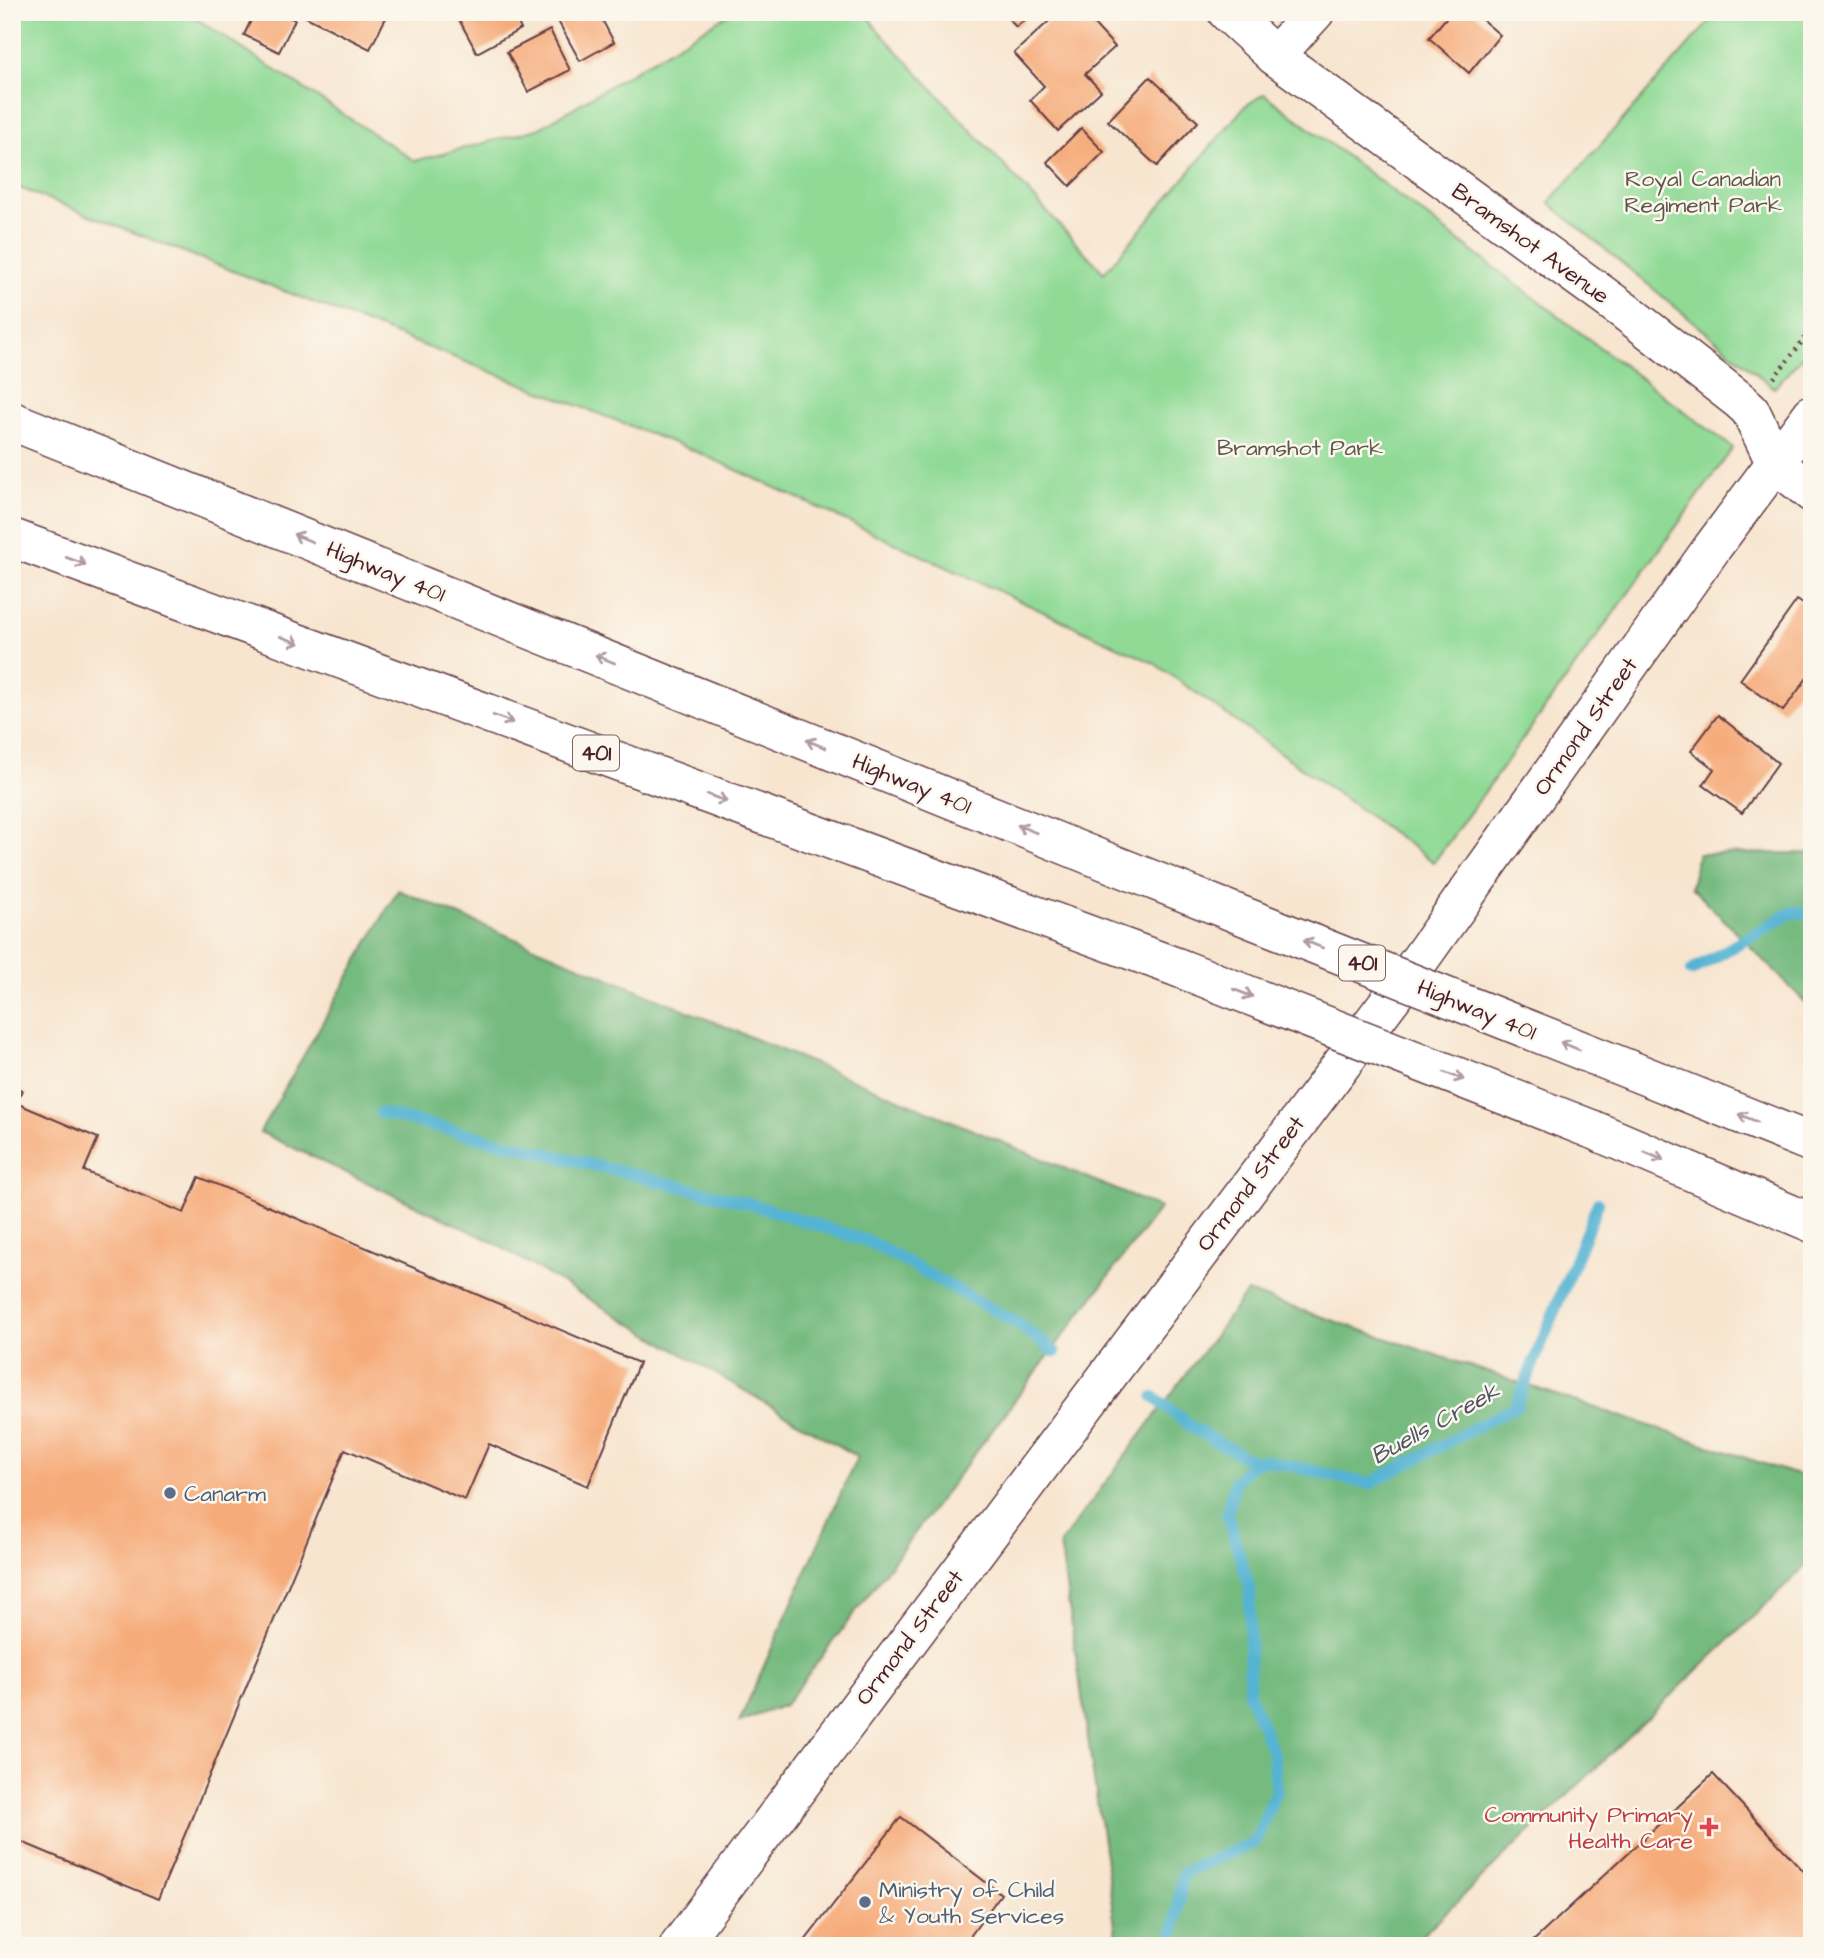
<svg xmlns="http://www.w3.org/2000/svg" width="1824" height="1958" font-family="'Architects Daughter',sans-serif">
<style>
.green{fill:#90da96;stroke:#6d7c60;stroke-width:2}
.forest{fill:#74ba7f;stroke:#5f6c55;stroke-width:2}
.lines{fill:none;stroke-linecap:round;stroke-linejoin:round}
.stream{stroke:#55b4d3;stroke-width:12}
.building{fill:#f6ac7a}
.street-casing{stroke:#643d44;stroke-width:41}
.secondary-casing{stroke:#643d44;stroke-width:41}
.highway-casing{stroke:#643d44;stroke-width:41}
.path{stroke:#643d44;stroke-width:4.5;stroke-dasharray:2 5;stroke-linecap:butt}
.street{stroke:#fff;stroke-width:38}
.secondary{stroke:#fff;stroke-width:38}
.highway{stroke:#fff;stroke-width:38}
.highway-bridge-casing{stroke:#643d44;stroke-width:41;stroke-linecap:butt}
.highway-bridge{stroke:#fff;stroke-width:38}
.oneway{stroke:#ae9aa0}
.service-dot{fill:#5c6f8a;stroke:#fbf7ec;stroke-width:2.5}
.health-dot{fill:#e0444e;stroke:#fbf7ec;stroke-width:2.5}
.labels{text-anchor:middle;stroke-width:5;stroke-linejoin:round;paint-order:stroke}
.shield{fill:#fbf7ec;stroke:#7f6065;stroke-width:2}
.shield-label{font-size:21px;font-weight:bold;fill:#4a1f2b}
.park-label{font-size:23px;fill:#5f574b;stroke:#fbf7ec}
.street-label{font-size:23px;fill:#4a1f2b;stroke:#fbf7ec}
.service-label{font-size:23px;fill:#4e5e75;stroke:#fbf7ec;text-anchor:start}
.health-label{font-size:23px;fill:#be3a42;stroke:#fbf7ec;text-anchor:end}
.water-label{font-size:24px;font-style:italic;fill:#4e5366;stroke:#fbf7ec}
</style>
<rect width="100%" height="100%" fill="#fbf7ec"/>
<filter id="ink" filterUnits="userSpaceOnUse"><feTurbulence type="fractalNoise" baseFrequency=".0143" numOctaves="2"/><feDisplacementMap in="SourceGraphic" scale="14" xChannelSelector="R" yChannelSelector="G"/><feConvolveMatrix kernelMatrix="1 2 1 2 8 2 1 2 1" color-interpolation-filters="sRGB"/></filter>
<filter id="wash" filterUnits="userSpaceOnUse"><feTurbulence type="fractalNoise" baseFrequency=".00686" numOctaves="4" result="noise"/><feDisplacementMap in="SourceGraphic" scale="28" xChannelSelector="R" yChannelSelector="G"/><feGaussianBlur stdDeviation="1.57" result="paint"/><feColorMatrix in="noise" values="0 0 0 0 0 0 0 0 0 0 0 0 0 0 0 0 0 1.4 0 .05"/><feComposite in="paint" operator="in"/></filter>
<g filter="url(#wash)">
<rect width="100%" height="100%" fill="#f7e5cf"/>
<g class="green">
<path d="M12,12H186L415,161L538,129L732,12H866L876,28L1104,273L1245,106L1264,94L1733,448L1434,862L1154,663L702,454L12,185Z"/>
<path d="M1812,12V346L1774,388L1549,203L1717,13Z"/>
</g>
<g class="forest">
<path d="M1812,853V1009L1691,887L1698,854Z"/>
<path d="M398,890L1160,1208L785,1705L739,1722L857,1457L489,1240L260,1132Z"/>
<path d="M1247,1292L1812,1480V1560L1411,1946H1118L1060,1544Z"/>
</g>
<g class="lines">
<g class="stream">
<path d="M1691,971L1792,912L1812,913"/>
<path d="M381,1113L748,1203L870,1242L1017,1323L1055,1352"/>
<path d="M1154,1397L1194,1429L1254,1462"/>
<path d="M1172,1946L1183,1873L1255,1842L1276,1791L1273,1753L1249,1694L1250,1589L1227,1514L1235,1481L1254,1462L1266,1460L1369,1484L1516,1406L1598,1203"/>
</g>
</g>
<g id="blocks">
<g class="building">
<path d="M255,12H280L295,20L279,52L244,35Z"/>
<path d="M296,12H389L370,49Z"/>
<path d="M455,12H512L521,29L477,53Z"/>
<path d="M553,12H598L614,42L580,61Z"/>
<path d="M1003,12H1034L1016,27Z"/>
<path d="M1059,12H1083L1115,47L1085,74L1101,91L1058,131L1030,100L1044,86L1014,53Z"/>
<path d="M1451,12H1473L1500,35L1469,73L1429,38Z"/>
<path d="M550,30L570,70L528,92L507,52Z"/>
<path d="M1150,77L1198,122L1157,166L1108,121Z"/>
<path d="M1081,128L1104,152L1070,186L1047,162Z"/>
<path d="M1797,600L1812,610V671L1783,711L1740,680Z"/>
<path d="M1718,715L1778,763L1742,813L1703,785L1714,769L1691,751Z"/>
<path d="M12,1086L22,1090L16,1103L98,1138L84,1171L184,1213L199,1177L639,1363L588,1486L489,1444L465,1500L345,1449L158,1899L12,1838Z"/>
<path d="M1713,1774L1812,1880V1946H1528Z"/>
<path d="M901,1817L1001,1894L963,1946H801Z"/>
</g>
</g>
</g>
<g filter="url(#ink)">
<use href="#blocks" fill-opacity="0" stroke="#643d44" stroke-width="2"/>
<g class="lines">
<defs>
<g id="street">
<path d="M1227,12L1275,56L1626,312L1739,400L1750,410L1776,464L1812,493"/>
<path d="M1275,56L1315,12"/>
</g>
<path id="secondary" d="M679,1946L1411,972L1712,548L1812,414"/>
<g id="highway">
<path d="M12,421L1090,855"/>
<path d="M12,538L1179,968"/>
<path d="M1633,1071L1812,1143"/>
<path d="M1591,1129L1812,1223"/>
</g>
</defs>
<use href="#street" class="street-casing"/>
<use href="#secondary" class="secondary-casing"/>
<use href="#highway" class="highway-casing"/>
<path class="path" d="M1774,378L1812,329"/>
<use href="#street" class="street"/>
<use href="#secondary" class="secondary"/>
<use href="#highway" class="highway"/>
<defs>
<g id="highway-bridge">
<path d="M1090,855L1633,1071"/>
<path d="M1179,968L1591,1129"/>
</g>
</defs>
<use href="#highway-bridge" class="highway-bridge-casing"/>
<use href="#highway-bridge" class="highway-bridge"/>
</g>
<defs><path id="oneway-shaft" d="M-6 0H5M1.5-3L5.5 0L1.5 3" fill="none" stroke-width="1.6" stroke-linecap="round" stroke-linejoin="round" transform="scale(1.75)"/></defs>
<g class="oneway">
<use href="#oneway-shaft" transform="translate(303 538) rotate(-158)"/>
<use href="#oneway-shaft" transform="translate(76 561) rotate(20)"/>
<use href="#oneway-shaft" transform="translate(290 640) rotate(20)"/>
<use href="#oneway-shaft" transform="translate(605 659) rotate(-158)"/>
<use href="#oneway-shaft" transform="translate(503 719) rotate(20)"/>
<use href="#oneway-shaft" transform="translate(816 744) rotate(-158)"/>
<use href="#oneway-shaft" transform="translate(717 798) rotate(20)"/>
<use href="#oneway-shaft" transform="translate(1027 829) rotate(-158)"/>
<use href="#oneway-shaft" transform="translate(1313 944) rotate(-158)"/>
<use href="#oneway-shaft" transform="translate(1243 993) rotate(21)"/>
<use href="#oneway-shaft" transform="translate(1570 1046) rotate(-158)"/>
<use href="#oneway-shaft" transform="translate(1454 1076) rotate(21)"/>
<use href="#oneway-shaft" transform="translate(1748 1118) rotate(-158)"/>
<use href="#oneway-shaft" transform="translate(1654 1156) rotate(23)"/>
</g>
</g>
<g class="service-dot">
<circle cx="170" cy="1493" r="7"/>
<circle cx="865" cy="1902" r="7"/>
</g>
<path class="health-dot" d="M1705.5 1816.5h7v7h7v7h-7v7h-7v-7h-7v-7h7z"/>
<g class="labels">
<g class="shield">
<rect x="573" y="735.5" width="46" height="35" rx="5"/>
<rect x="1339" y="945.5" width="46" height="35" rx="5"/>
</g>
<g class="shield-label">
<text x="596" y="760">401</text>
<text x="1362" y="970">401</text>
</g>
<g class="park-label">
<text x="1703" y="186">Royal Canadian<tspan x="1703" dy="26">Regiment Park</tspan></text>
<text x="1300" y="455">Bramshot Park</text>
</g>
<g class="street-label">
<text transform="translate(1531 243) rotate(36)" y="8">Bramshot Avenue</text>
<text transform="translate(386 571) rotate(22)" y="8">Highway 401</text>
<text transform="translate(1585 726) rotate(-55)" y="8">Ormond Street</text>
<text transform="translate(912 783) rotate(22)" y="8">Highway 401</text>
<text transform="translate(1477 1009) rotate(22)" y="8">Highway 401</text>
<text transform="translate(1250 1183) rotate(-53)" y="8">Ormond Street</text>
<text transform="translate(909 1637) rotate(-53)" y="8">Ormond Street</text>
</g>
<g class="service-label">
<text x="184" y="1501">Canarm</text>
<text x="879" y="1897">Ministry of Child<tspan x="879" dy="26">&amp; Youth Services</tspan></text>
</g>
<g class="health-label">
<text x="1693" y="1822">Community Primary<tspan x="1693" dy="26">Health Care</tspan></text>
</g>
<g class="water-label">
<text transform="translate(1435 1423) rotate(-29)" y="8">Buells Creek</text>
</g>
</g>
<rect width="1824" height="1958" fill="none" stroke="#fbf7ec" stroke-width="42"/>
</svg>
